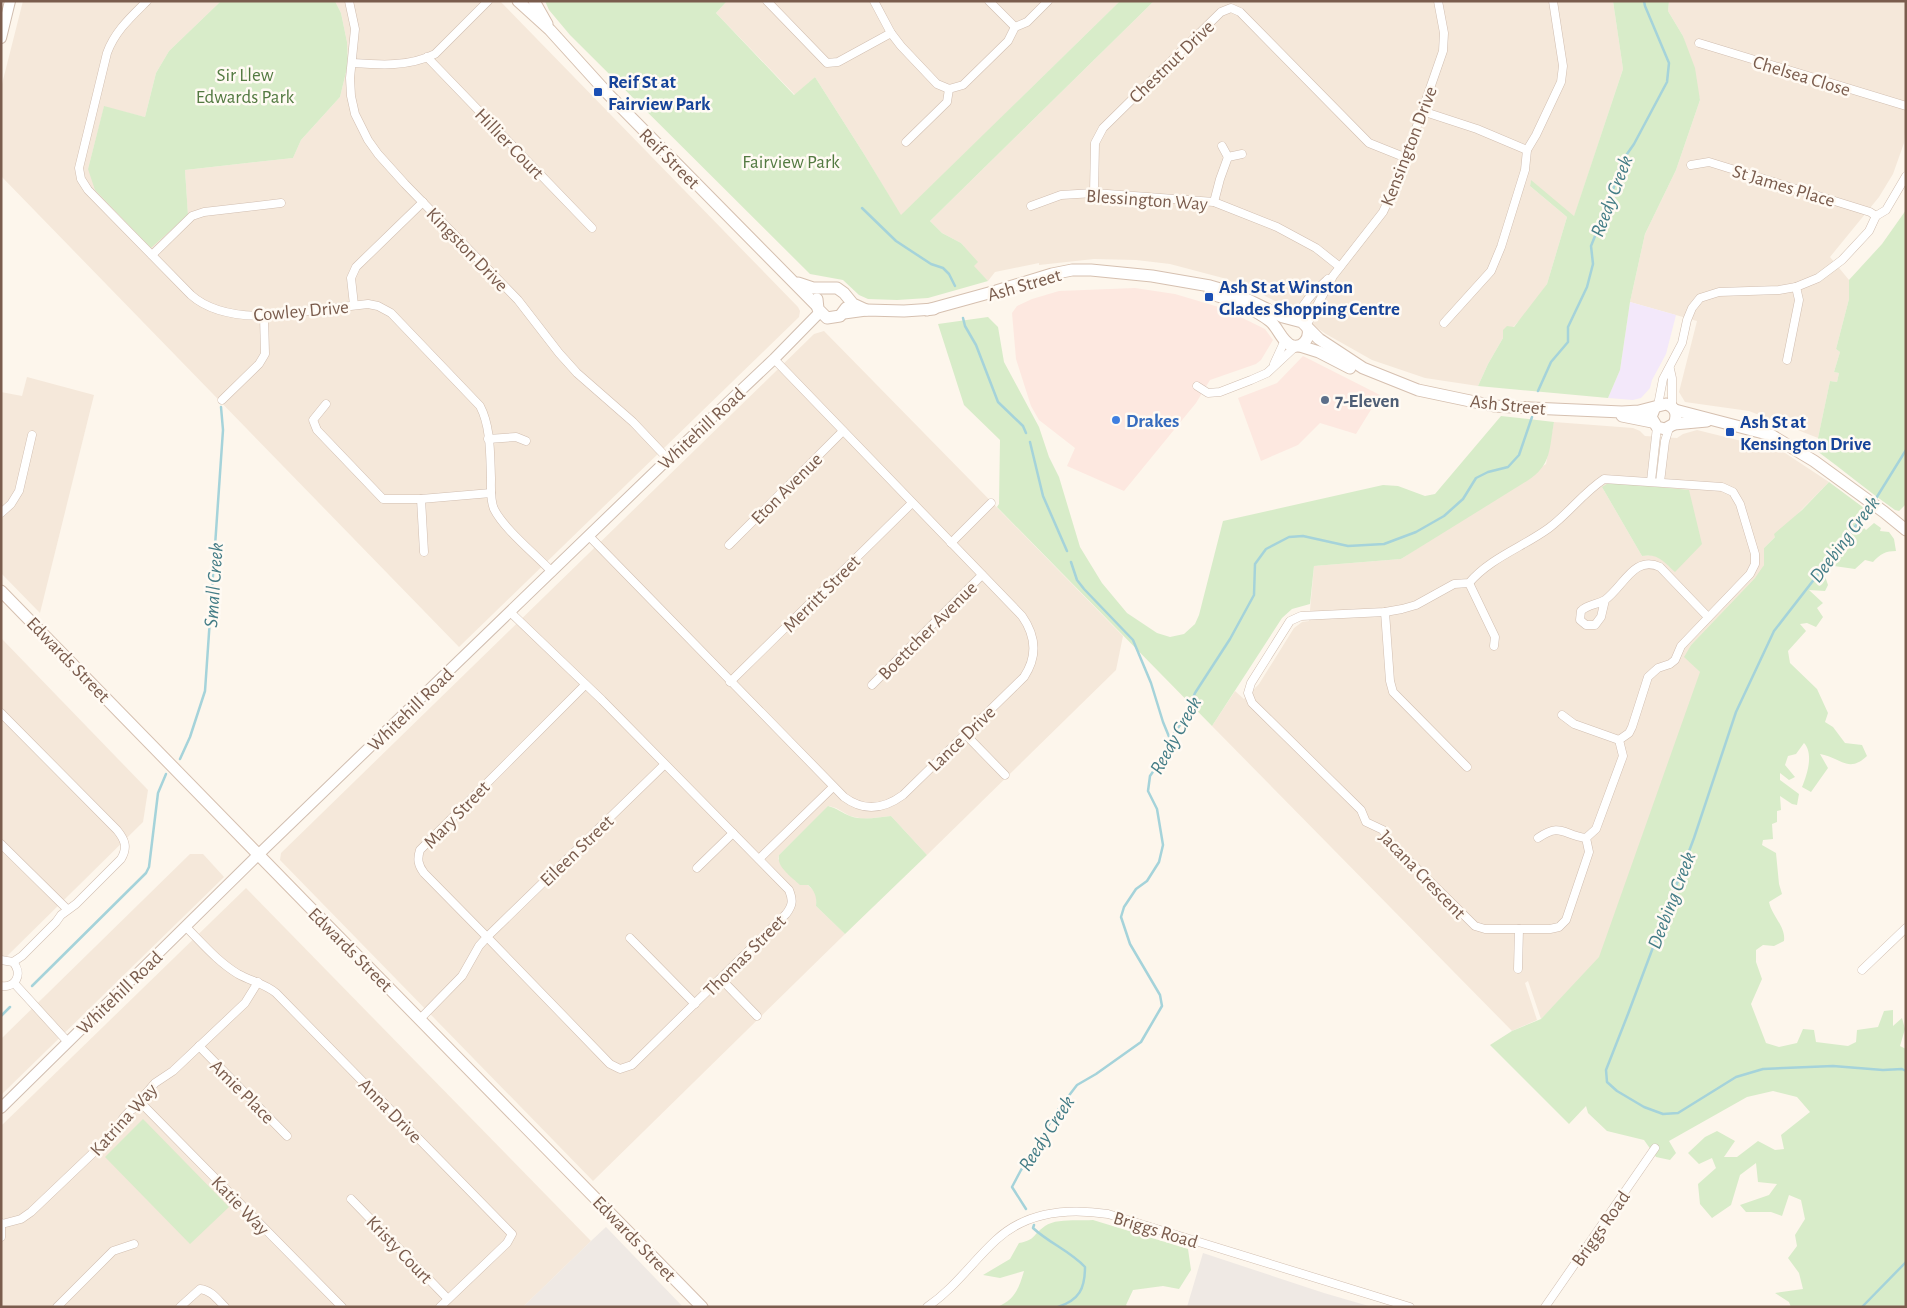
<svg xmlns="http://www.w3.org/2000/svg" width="1907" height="1308" font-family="'Alegreya Sans',sans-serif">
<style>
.residential{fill:#f5e8da;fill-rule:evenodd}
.commercial{fill:#fde8e0}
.industrial{fill:#efe9e4}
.education{fill:#f3e8fa}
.green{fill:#d8ecc9}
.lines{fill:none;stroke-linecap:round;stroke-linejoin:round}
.stream{stroke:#a5d3da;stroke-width:2.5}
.minor-casing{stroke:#d1beb0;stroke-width:9}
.tertiary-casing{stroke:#d1beb0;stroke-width:12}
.secondary-casing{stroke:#d6c0b0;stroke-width:13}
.minor{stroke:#fff;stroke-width:8}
.tertiary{stroke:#fff;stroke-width:10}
.secondary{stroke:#fff;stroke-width:11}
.transit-dot{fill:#1a4fb4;stroke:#fffaf3;stroke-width:2}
.service-dot{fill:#5c6f8a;stroke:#fffaf3;stroke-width:2}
.shop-dot{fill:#3f7fe0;stroke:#fffaf3;stroke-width:2}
.labels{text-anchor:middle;stroke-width:5;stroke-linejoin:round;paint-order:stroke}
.street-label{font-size:19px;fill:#7a5c4d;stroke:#fffaf3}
.park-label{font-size:19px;fill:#537a41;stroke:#fffaf3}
.transit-label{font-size:19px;font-weight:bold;fill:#164399;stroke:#fffaf3;text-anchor:start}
.service-label{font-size:19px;font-weight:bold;fill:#4e5e75;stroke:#fffaf3;text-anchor:start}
.shop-label{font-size:19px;font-weight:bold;fill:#366cbe;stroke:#fffaf3;text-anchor:start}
.water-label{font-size:20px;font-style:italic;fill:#437c86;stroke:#fffaf3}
</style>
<rect width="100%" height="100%" fill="#fdf6ec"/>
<g class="residential">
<path d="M23,1H221L169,51L156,73L145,117L104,107L88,169L188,215L185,170L293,158L301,140L340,97L348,64L347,42L341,13L335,1H500L798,307L800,311L799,317L459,647L1,176V88Z"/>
<path d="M727,1H1120L901,216L864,154L815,77L795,95L716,13Z"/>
<path d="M1154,1H1613L1623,69L1574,217L1531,181L1530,186L1567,217L1547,284L1529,310L1503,338L1488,364L1478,386L1425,378L1372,360L1326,334L1285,306L1261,294L1223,278L1170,264L1136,260L1094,259L1039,265V263L995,272L988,281L973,266L977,262L961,243L942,233L930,221Z"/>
<path d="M1669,1H1906V123L1904,143L1893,174L1879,197L1830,257L1849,280V299L1836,349L1840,352L1834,372L1839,373L1837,382L1830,381L1818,438L1749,411L1685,402L1679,392L1697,321L1630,302L1645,234L1676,170L1700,100L1683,36L1668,11Z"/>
<path d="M824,331L1123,636L1116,670L927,855L891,816L864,819L850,816L836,808L829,806L779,855L778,859L812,889L816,894V906L845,934L593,1181L280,860L281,853L814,334Z"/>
<path d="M27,377L94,395L40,613L1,573V392L22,396Z"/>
<path d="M1554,422L1633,428L1640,431L1645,436L1677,438L1683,434L1697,430L1782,451L1829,482L1764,548V565L1761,572L1691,645L1685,656L1701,673L1599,959L1541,1019L1528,981L1525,983L1537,1020L1512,1031L1212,726L1235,691L1244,699L1259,684L1294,628L1302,622L1309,621L1314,566L1401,559L1546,464ZM1602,487L1675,572L1660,557L1653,555L1642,556Z"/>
<path d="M1,638L148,790L143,822L1,962Z"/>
<path d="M190,854H203L224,877L1,1095V1039Z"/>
<path d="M246,888L591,1241L523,1307H1V1126Z"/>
</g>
<g class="commercial">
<path d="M1135,288L1175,294L1222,308L1265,329L1273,340L1261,360L1256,364L1210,380L1196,403L1124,491L1067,466L1075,448L1039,420L1031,406L1016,359L1012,313L1017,306L1032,299L1059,291Z"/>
<path d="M1303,356L1380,395L1356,434L1320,423L1298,445L1261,461L1238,398L1277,383Z"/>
</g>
<g class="industrial">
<path d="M606,1227L683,1307H523L591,1241Z"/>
<path d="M1203,1253L1324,1293L1372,1307H1187Z"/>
</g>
<path class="education" d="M1630,302L1676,315L1666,354L1652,380L1650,388L1641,398L1633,400L1608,398L1620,370Z"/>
<g class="green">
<path d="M221,1H335L341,13L347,42L348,64L340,97L301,140L293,158L185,170L188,215L151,248L95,190L88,169L104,106L145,117L156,73L169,51Z"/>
<path d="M545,1H727L716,13L794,95L815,77L864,154L901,215L1120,1H1154L930,221L942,233L961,243L978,262L974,266L988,281L928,298L897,300L868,299L859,295L843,280L810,274L570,35L549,10Z"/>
<path d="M1613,1H1669L1668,11L1683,36L1695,68L1700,100L1676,170L1645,234L1630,302L1620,370L1608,398L1478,386L1488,364L1503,338V330L1507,326L1514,327L1547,284L1567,217L1530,186L1531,180L1574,216L1623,69Z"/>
<path d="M1906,210V504L1899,511L1895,510C1868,491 1843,470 1817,451L1818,438L1830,381L1837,382L1839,373L1834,372L1840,352L1836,349L1849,299V280L1882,244Z"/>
<path d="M988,317L998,327L1004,362L1039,427L1049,457L1059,477L1080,547L1102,583L1127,613L1157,633L1170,637L1184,634L1195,624L1199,615L1223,521L1383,485L1398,486L1425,496L1435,494L1501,416L1554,422C1549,449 1552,465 1527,481L1401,559L1314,566L1310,604L1292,609L1282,618L1212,726L997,507L999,504L1000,440L964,405L938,324Z"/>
<path d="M1610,482L1689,490L1702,544L1675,572C1664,562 1658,553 1642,556L1602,487Z"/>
<path d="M1829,482L1868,511L1861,519V525L1866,530L1874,523L1881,528L1880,531L1889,532L1894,539L1896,551C1886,551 1880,554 1873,562L1865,560L1855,569L1834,566L1825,576L1828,585L1825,591L1809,590L1823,603L1817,608L1823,617L1816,627L1807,623L1800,624L1806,631L1788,651L1790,663L1817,689L1828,713L1825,722L1833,727L1845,743L1862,745L1867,756C1848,774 1840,757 1820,754L1828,768L1811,792L1802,787C1807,775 1814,754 1804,743L1796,754L1788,756L1785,765L1795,777L1789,780L1780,773V780L1799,794L1797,805L1792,804L1780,796L1781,810L1777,811V822L1772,824L1773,839L1763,840L1762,845L1776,853L1779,884L1782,894L1769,902C1772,916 1786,927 1784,941L1774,946L1763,945L1756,950V962L1762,979L1751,1004L1766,1043L1779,1047L1797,1043L1803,1029L1814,1030L1816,1042L1848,1046L1856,1042L1857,1030L1878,1027L1884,1011L1893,1010V1026L1902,1018L1905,1029L1900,1046L1906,1049V1307H1791L1789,1302L1775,1293L1803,1289L1799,1273L1788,1258L1797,1246L1795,1235L1805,1219L1801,1200L1789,1195L1782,1216L1771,1212H1746L1740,1205L1769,1195L1777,1184L1758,1182L1756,1163L1740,1175L1731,1205L1712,1218L1700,1204L1698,1184L1716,1168L1712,1158L1699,1164L1688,1153L1705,1137L1717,1131L1735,1141L1724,1157H1737L1758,1141L1775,1150L1784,1149L1781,1135L1810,1112L1797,1097L1773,1091L1747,1097L1669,1141L1676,1153L1670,1160L1656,1157L1644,1140L1607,1131L1588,1113L1586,1106L1569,1124L1490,1045L1512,1031L1541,1019L1599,957L1700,672L1684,657L1691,645L1755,578L1764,565V548L1775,537L1774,534L1802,510Z"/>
<path d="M828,806C837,808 842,813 850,816C864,821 877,817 891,816L927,855L845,934L816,906C817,897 815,891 808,885H800C792,877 776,867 779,855Z"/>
<path d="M143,1119L229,1207L190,1244L105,1157Z"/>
<path d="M1093,1220L1188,1249L1191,1270L1179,1289L1163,1286L1133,1290L1126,1305L1128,1307H997C1015,1300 1019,1288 1024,1271L1000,1278L983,1275L1010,1259L1019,1243C1036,1240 1032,1235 1045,1226C1056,1218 1079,1221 1093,1220Z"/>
</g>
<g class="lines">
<g class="stream">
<path d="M862,208L896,241L931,264L943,268L949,274L955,286"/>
<path d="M963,318L965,326L976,345L998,402L1023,426L1026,433"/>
<path d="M1538,391L1551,362L1568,342V327L1587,287L1593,264L1591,246L1612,194L1620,164L1634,144L1667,82L1669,63L1645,6L1644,1"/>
<path d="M1030,442L1043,496L1067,551"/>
<path d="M1875,500L1906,450"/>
<path d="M1871,506L1774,631L1736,712L1694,838L1628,1014L1606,1070L1607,1082L1617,1091L1644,1107L1663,1114L1678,1113L1736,1077L1763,1069L1833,1066L1883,1070L1902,1069L1906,1071"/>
<path d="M1071,562L1077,580L1084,589L1133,640L1151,683L1163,722L1170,739"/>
<path d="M180,759L190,737L205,691L223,430L221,407"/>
<path d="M32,986L146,873L149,867L158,793L166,774"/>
<path d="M1,1016L10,1007"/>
<path d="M1026,1209L1012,1187L1021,1170L1041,1140L1054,1115L1077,1085L1096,1074L1141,1042L1162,1006L1160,995L1130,944L1121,917L1124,907L1136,889L1147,881L1159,862L1163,845L1157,809L1148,791L1150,776L1164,756L1170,739L1185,718L1195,693L1230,639L1254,595L1255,564L1266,549L1289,537L1303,536L1348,546L1384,544L1416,532L1444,516L1463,499L1476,478L1488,472L1508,467L1519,455L1532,417"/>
<path d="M1034,1225L1033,1228C1049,1243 1070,1251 1085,1267C1085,1289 1079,1300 1058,1307"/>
<path d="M1862,1307L1906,1262"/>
</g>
<defs>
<g id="minor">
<path d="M147,1C131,17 115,31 107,53L79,168L81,179L88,190L191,295C210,312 239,316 264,316L368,304L378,306L391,313L480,406C491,427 490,454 491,478C491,488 490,500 494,509C504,529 535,554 552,572"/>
<path d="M349,1L355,29L350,78L351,96L355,114L368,140L378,154L405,184L518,300L559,353L577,373L633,422L668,459"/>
<path d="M767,1L827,63L838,62L891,33"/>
<path d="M874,1L891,33L901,46L937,84L949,89L963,85L1008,41L1015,27L1027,22L1048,1"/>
<path d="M989,1L1015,27"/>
<path d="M1699,43L1906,106"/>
<path d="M427,57L592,228"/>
<path d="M352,63C381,65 408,67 435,54L488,1"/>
<path d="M1422,111L1477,129L1527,150"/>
<path d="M906,142L947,102L949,89"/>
<path d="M1222,146L1228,157L1242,154"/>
<path d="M1691,165L1709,162L1870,212L1876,216"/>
<path d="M1094,193L1095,143L1103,128L1221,12L1231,8L1240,12L1369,143L1404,157"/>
<path d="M1214,202L1220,179L1228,157"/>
<path d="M1031,206L1061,195L1094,193L1214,202L1277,227L1316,248L1340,267"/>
<path d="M152,255L192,216L204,212L281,203"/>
<path d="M354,305L351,278L356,267L423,202"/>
<path d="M1297,321C1300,304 1316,290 1328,279"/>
<path d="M1444,323L1491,271L1501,247L1525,170L1527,150L1536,135L1561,82L1563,66L1553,1"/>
<path d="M1306,326L1333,276L1383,212L1400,175L1404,157L1411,143L1443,51L1444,33L1438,1"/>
<path d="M1787,360L1799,300L1796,287"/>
<path d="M1274,364L1285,340"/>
<path d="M1670,369L1672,378V407"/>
<path d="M1197,386L1208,393L1220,392L1251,380L1267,373L1296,346"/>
<path d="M222,400L259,364L265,354L264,316"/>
<path d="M326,404L313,420L317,430L383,499H421L491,493"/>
<path d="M1658,405L1663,379L1682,343L1687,320L1692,308L1700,298L1719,292L1779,290L1796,287L1818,278L1842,260L1869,231L1876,216L1886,210L1906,176"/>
<path d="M488,439L516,437L526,441"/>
<path d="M1604,479L1722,487L1733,492L1740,504L1755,554V564L1750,574L1681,646L1675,660L1670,664L1658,668L1648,677L1632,727L1629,733L1619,740L1623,756L1596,829L1586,838L1589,852L1566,920L1559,927L1550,929H1485L1475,926L1389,841L1383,830L1366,822L1361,810L1252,703L1248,693L1251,683L1290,621L1301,616L1385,612L1402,609L1416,605L1454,584L1469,583C1490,558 1523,547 1549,528C1569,513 1583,493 1604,479Z"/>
<path d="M1651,481L1657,427"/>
<path d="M1660,482L1665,441L1669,428"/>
<path d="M421,499L424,552"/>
<path d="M1,513L11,504L19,491L32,435"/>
<path d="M589,536L844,797C864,812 884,809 903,795L1024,677C1038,656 1036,636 1022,616L774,359"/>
<path d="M951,543L991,503"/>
<path d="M729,545L843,431"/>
<path d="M1469,583L1495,637L1494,646"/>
<path d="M1605,600L1601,617L1595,625H1586L1580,620L1581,611C1588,604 1597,605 1605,600C1624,586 1634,555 1660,567L1708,617"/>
<path d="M510,612L602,700L789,890C793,900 793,905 786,914L632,1065L620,1069L610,1064L487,937L665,764"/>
<path d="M1385,612L1390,681L1393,692L1467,767"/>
<path d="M730,682L912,503"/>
<path d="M872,685L982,575"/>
<path d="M1,713L117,830C125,840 128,847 121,859L76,904L61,915L56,922L22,956L13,962"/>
<path d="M1562,715L1574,724L1619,740"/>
<path d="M965,734L1005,775"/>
<path d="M1538,838C1561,822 1563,835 1586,838"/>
<path d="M1,844L67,909"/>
<path d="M759,859L833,787"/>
<path d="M697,868L733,833"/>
<path d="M186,927C203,944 218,962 238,974C251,981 265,984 276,993L512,1234L507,1243L440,1307"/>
<path d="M630,938L695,1004"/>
<path d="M1,960L13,962C23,974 16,988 1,986"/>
<path d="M1518,969L1519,929"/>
<path d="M1862,970L1906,928"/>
<path d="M721,979L757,1016"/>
<path d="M14,983L67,1041"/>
<path d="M420,1019L462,976L479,946L487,937L424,873C418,865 417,859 420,850L585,685"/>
<path d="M199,1046L287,1136"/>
<path d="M142,1104L342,1307"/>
<path d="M351,1199L448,1299"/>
<path d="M1,1223V1237"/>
<path d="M2,1224L21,1219L31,1212L114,1133C121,1120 127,1110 142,1104L143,1097L155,1083L173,1071L245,1003L258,982"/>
<path d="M57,1307L113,1251L134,1244"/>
<path d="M180,1307L200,1289C211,1290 217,1299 225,1307"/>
<path d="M927,1307C955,1288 972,1262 996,1240C1027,1211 1069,1208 1108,1214L1410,1307"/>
<path d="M1545,1307L1655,1148"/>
</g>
<g id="tertiary">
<path d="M1,38L10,1"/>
<path d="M1,1108L259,854L668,459L774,359L820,312"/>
</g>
<g id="secondary">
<path d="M518,1L550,30L608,94L817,306"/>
<path d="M534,1L547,24"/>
<path d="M798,283L813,288H837L844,293L853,304L866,310"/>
<path d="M1210,293C1231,301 1252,307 1270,321C1278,327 1282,343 1293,346C1303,348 1310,338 1308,329"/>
<path d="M817,299L818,309L827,318L840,316L846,308"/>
<path d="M927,310L996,291L1052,274L1072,270H1091L1152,276L1210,286L1234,293L1283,317L1302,322L1319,339L1363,368L1418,390L1494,406L1531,408L1622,412L1639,411L1666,404C1676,407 1678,415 1674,424L1665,429L1657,427L1651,417L1655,407"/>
<path d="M844,313L866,310L904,311L934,309"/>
<path d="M1300,346L1319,352L1350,368"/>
<path d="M1675,410L1771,435L1814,461L1884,512L1906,530"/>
<path d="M1622,416L1652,422"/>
<path d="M1674,424L1707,421"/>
<path d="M1,591L334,932L702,1307"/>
</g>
</defs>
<use href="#minor" class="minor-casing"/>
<use href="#tertiary" class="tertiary-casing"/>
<use href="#secondary" class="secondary-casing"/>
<use href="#minor" class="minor"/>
<use href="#tertiary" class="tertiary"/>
<use href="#secondary" class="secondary"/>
</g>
<g class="transit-dot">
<rect x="593" y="87" width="10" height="10" rx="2.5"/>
<rect x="1204" y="292" width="10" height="10" rx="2.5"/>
<rect x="1725" y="427" width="10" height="10" rx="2.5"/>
</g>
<circle class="service-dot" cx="1325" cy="400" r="5"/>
<circle class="shop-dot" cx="1116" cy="420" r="5"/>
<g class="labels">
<g class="street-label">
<text transform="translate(1171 61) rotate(-44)" y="7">Chestnut Drive</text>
<text transform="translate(1802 75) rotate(17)" y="7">Chelsea Close</text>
<text transform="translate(510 143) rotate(46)" y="7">Hillier Court</text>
<text transform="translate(1408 146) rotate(-69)" y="7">Kensington Drive</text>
<text transform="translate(670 158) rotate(45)" y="7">Reif Street</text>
<text transform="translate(1784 185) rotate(17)" y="7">St James Place</text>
<text transform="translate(1147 199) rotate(4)" y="7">Blessington Way</text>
<text transform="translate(468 249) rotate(46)" y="7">Kingston Drive</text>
<text transform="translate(1024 284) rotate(-16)" y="7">Ash Street</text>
<text transform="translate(301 310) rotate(-5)" y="7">Cowley Drive</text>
<text transform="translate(1508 404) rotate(6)" y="7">Ash Street</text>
<text transform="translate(701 428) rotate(-43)" y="7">Whitehill Road</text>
<text transform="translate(786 488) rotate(-45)" y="7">Eton Avenue</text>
<text transform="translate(821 593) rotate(-45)" y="7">Merritt Street</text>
<text transform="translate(927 630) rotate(-45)" y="7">Boettcher Avenue</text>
<text transform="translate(69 659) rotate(46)" y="7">Edwards Street</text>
<text transform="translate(410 709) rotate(-44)" y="7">Whitehill Road</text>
<text transform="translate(961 738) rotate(-44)" y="7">Lance Drive</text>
<text transform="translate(456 814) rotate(-46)" y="7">Mary Street</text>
<text transform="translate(576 850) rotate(-44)" y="7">Eileen Street</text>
<text transform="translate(1423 874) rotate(46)" y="7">Jacana Crescent</text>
<text transform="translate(351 949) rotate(45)" y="7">Edwards Street</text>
<text transform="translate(744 955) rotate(-45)" y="7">Thomas Street</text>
<text transform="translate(119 992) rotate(-44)" y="7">Whitehill Road</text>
<text transform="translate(243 1091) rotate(45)" y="7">Amie Place</text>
<text transform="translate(391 1110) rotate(46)" y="7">Anna Drive</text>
<text transform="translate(123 1119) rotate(-48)" y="7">Katrina Way</text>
<text transform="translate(241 1205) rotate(46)" y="7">Katie Way</text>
<text transform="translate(1600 1228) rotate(-55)" y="7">Briggs Road</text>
<text transform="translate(1156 1229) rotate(17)" y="7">Briggs Road</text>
<text transform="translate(635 1238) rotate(46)" y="7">Edwards Street</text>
<text transform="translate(400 1249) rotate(46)" y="7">Kristy Court</text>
</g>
<g class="park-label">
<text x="245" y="81">Sir Llew<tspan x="245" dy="22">Edwards Park</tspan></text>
<text x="791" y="168">Fairview Park</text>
</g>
<g class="transit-label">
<text x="608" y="88">Reif St at<tspan x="608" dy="22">Fairview Park</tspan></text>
<text x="1219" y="293">Ash St at Winston<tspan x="1219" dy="22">Glades Shopping Centre</tspan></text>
<text x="1740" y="428">Ash St at<tspan x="1740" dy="22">Kensington Drive</tspan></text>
</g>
<g class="service-label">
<text x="1335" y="407">7-Eleven</text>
</g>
<g class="shop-label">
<text x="1126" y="427">Drakes</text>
</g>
<g class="water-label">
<text transform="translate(1611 196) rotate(-69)" y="7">Reedy Creek</text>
<text transform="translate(1844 539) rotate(-53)" y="7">Deebing Creek</text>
<text transform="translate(213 585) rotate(-86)" y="7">Small Creek</text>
<text transform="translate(1175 735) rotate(-61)" y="7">Reedy Creek</text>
<text transform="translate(1671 900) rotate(-69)" y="7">Deebing Creek</text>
<text transform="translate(1046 1133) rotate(-57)" y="7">Reedy Creek</text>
</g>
</g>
<rect width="1907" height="1308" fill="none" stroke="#7a5c4d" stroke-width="5"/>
</svg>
